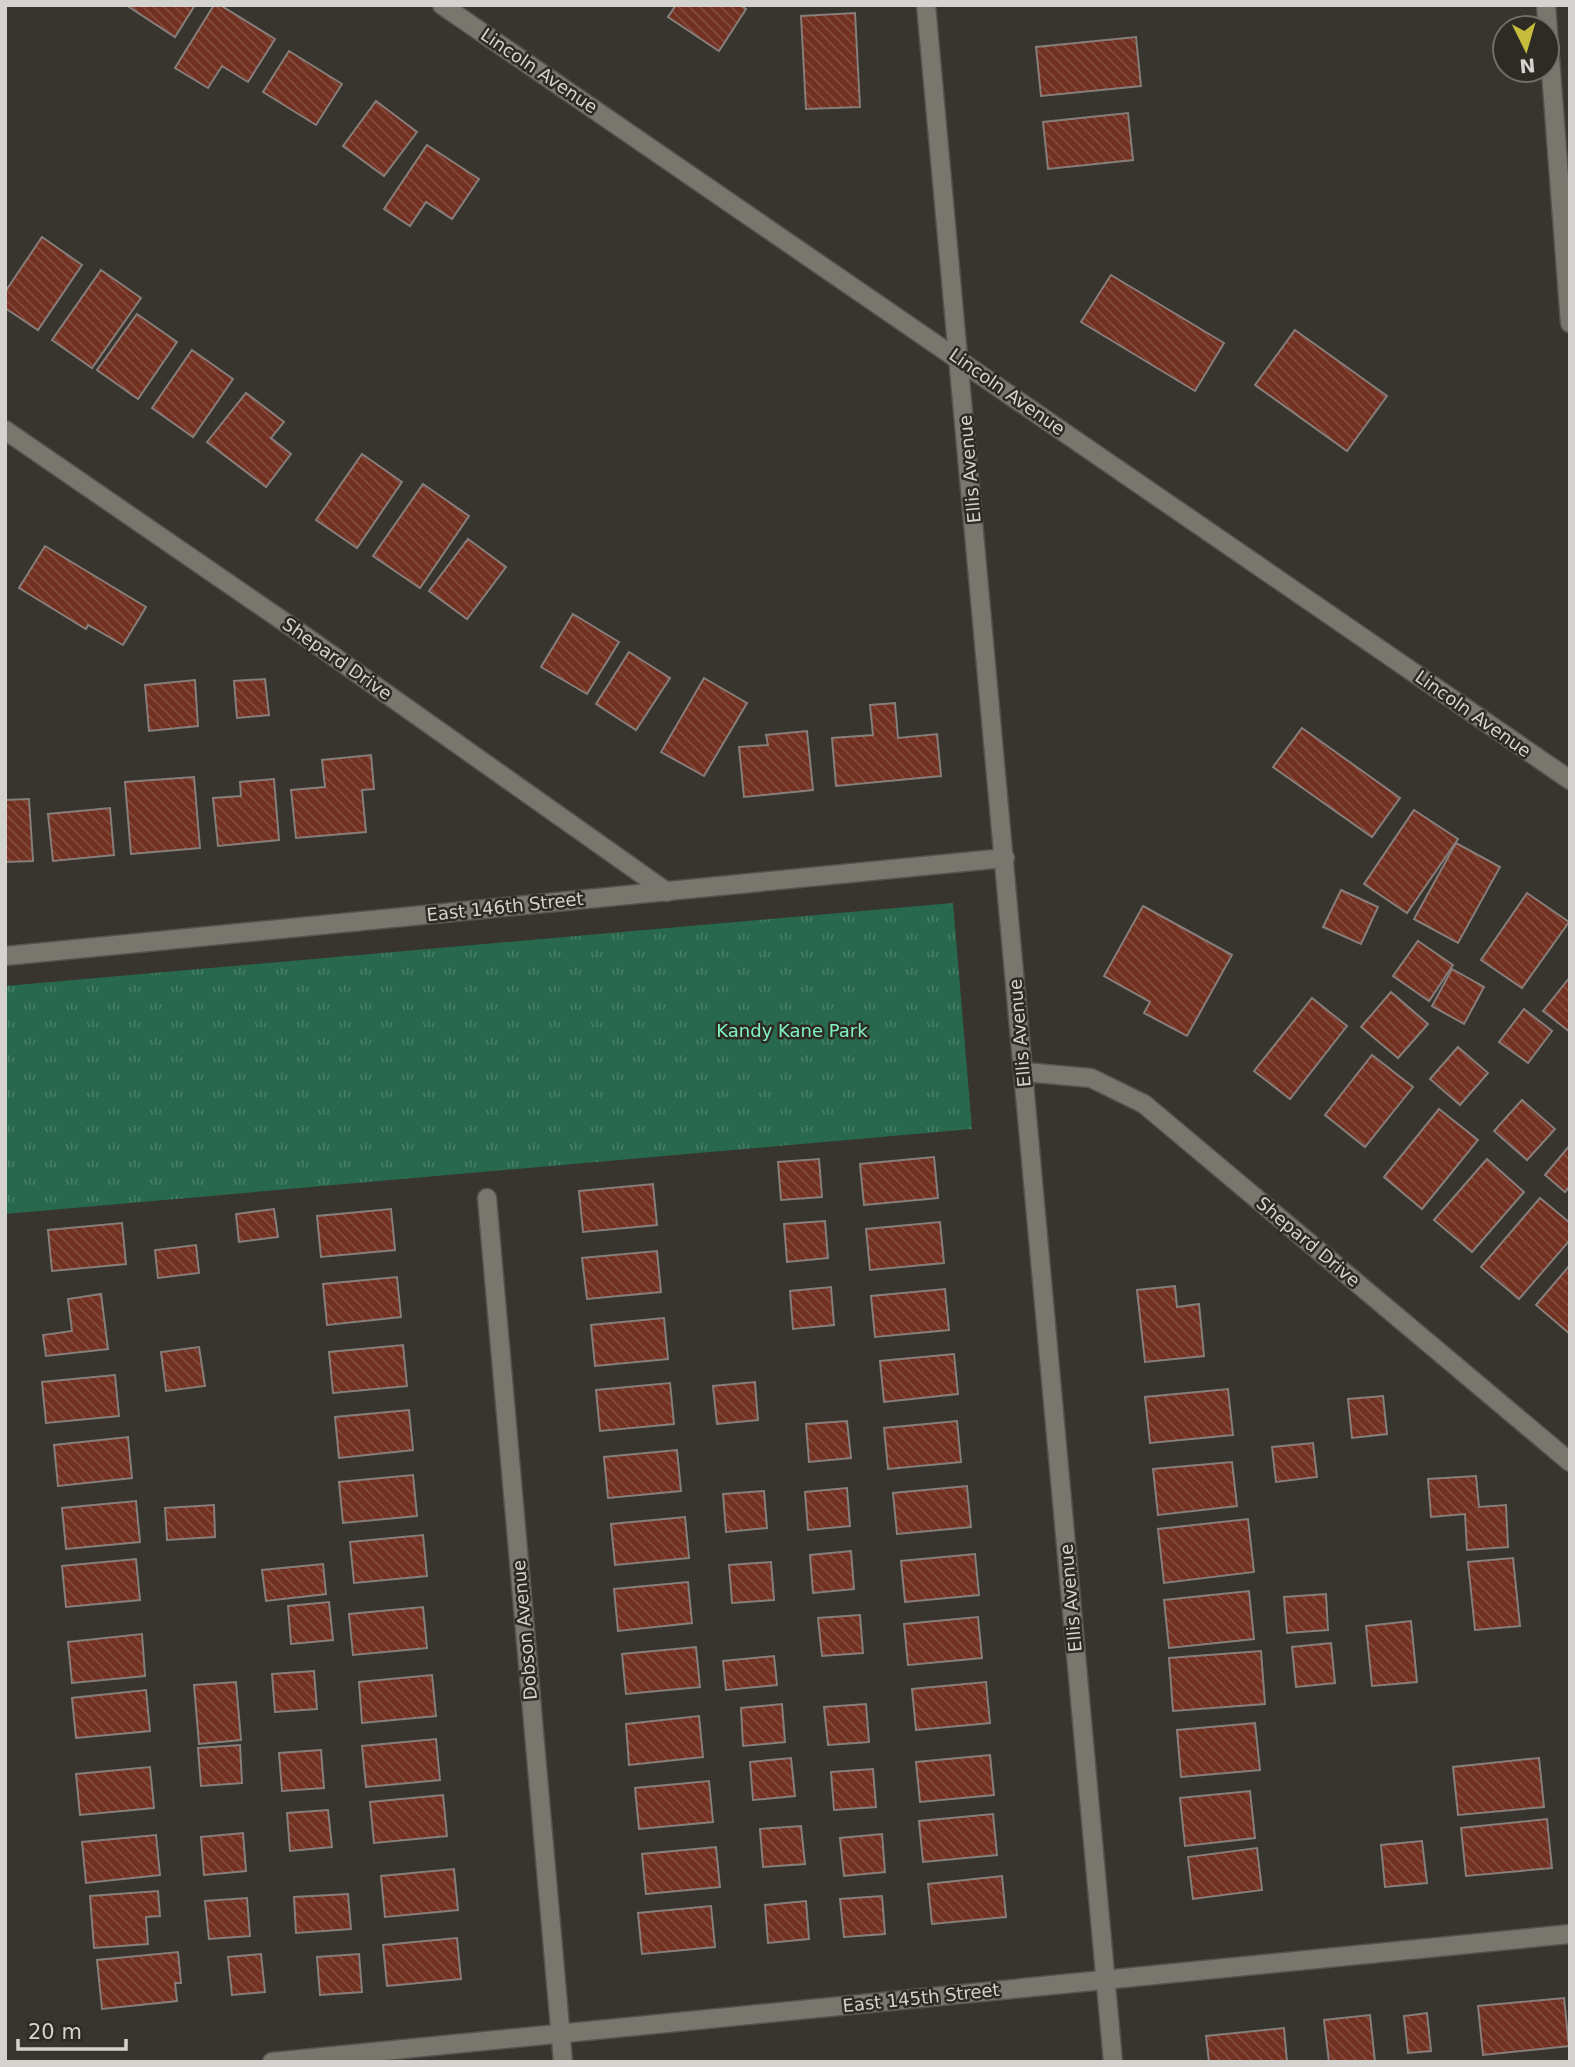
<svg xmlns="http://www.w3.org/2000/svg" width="1575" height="2067" font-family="'DejaVu Sans',sans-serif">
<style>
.grass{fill:url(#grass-tufts)}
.building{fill:url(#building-back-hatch);stroke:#877d7a;stroke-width:2}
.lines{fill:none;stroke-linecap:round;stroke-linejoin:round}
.street-casing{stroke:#55534e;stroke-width:21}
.secondary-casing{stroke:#55534e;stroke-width:21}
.street{stroke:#79766e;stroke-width:18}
.secondary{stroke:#79766e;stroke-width:18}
.labels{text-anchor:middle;stroke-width:5;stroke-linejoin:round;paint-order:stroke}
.street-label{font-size:18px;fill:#d5d3cf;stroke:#2d2b24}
.park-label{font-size:18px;fill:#80f2c0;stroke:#2d2b24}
</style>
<defs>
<pattern id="grass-tufts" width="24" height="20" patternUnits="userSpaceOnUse" patternTransform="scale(1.75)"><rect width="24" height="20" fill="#28684e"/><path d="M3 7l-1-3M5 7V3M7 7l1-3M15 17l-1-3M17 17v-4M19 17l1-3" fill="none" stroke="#467d66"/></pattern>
<pattern id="building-back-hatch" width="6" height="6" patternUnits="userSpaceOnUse" patternTransform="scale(1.75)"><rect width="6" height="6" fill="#713020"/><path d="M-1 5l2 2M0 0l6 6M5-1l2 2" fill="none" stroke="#844d3f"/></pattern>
</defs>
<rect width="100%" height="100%" fill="#37352d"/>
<path class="grass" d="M953,903L972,1129L5,1214V986Z"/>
<g class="building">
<path d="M126,5H195L175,37Z"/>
<path d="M214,5H220L275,39L248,82L222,66L208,88L175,68Z"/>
<path d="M676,5H740L746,9L719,51L668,17Z"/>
<path d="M855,13L860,107L806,109L801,16Z"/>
<path d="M1136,37L1141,86L1041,96L1036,47Z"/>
<path d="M289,51L342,84L316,125L263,92Z"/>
<path d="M376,101L417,132L384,176L343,146Z"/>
<path d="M1128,113L1133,160L1048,169L1043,122Z"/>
<path d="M427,145L479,179L452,219L426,202L410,226L384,209Z"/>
<path d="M42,237L82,265L38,330L5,308V292Z"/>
<path d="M101,270L141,298L92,368L52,340Z"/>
<path d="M1111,275L1224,343L1195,391L1081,322Z"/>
<path d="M137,314L177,342L138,399L97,370Z"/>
<path d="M1295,330L1387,396L1347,451L1255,385Z"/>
<path d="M192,350L233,379L193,437L152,408Z"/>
<path d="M246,393L284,422L271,438L291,454L266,487L207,442Z"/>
<path d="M362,454L402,482L357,548L316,520Z"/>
<path d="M423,484L469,516L420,588L373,556Z"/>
<path d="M468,539L506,567L467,619L429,591Z"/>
<path d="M45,546L146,607L123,645L88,625L86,629L19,588Z"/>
<path d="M573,614L619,642L587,694L541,667Z"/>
<path d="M629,652L670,678L636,730L596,704Z"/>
<path d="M704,678L747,703L704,776L661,752Z"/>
<path d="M265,679L269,715L237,718L234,681Z"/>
<path d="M195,680L198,726L149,731L145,685Z"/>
<path d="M895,703L898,738L937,734L941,776L836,786L832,738L873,735L870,705Z"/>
<path d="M1302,728L1400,798L1372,837L1273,767Z"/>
<path d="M807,731L813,790L744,797L739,747L768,745L766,735Z"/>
<path d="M371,755L374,789L362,790L366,832L296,838L291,790L325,787L322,760Z"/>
<path d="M194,777L200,848L131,854L125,782Z"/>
<path d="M274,779L279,840L218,846L213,798L241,796L240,782Z"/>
<path d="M29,799L33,861L5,862V800Z"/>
<path d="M110,808L114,855L53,861L48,814Z"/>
<path d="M1414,810L1458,839L1407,913L1364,884Z"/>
<path d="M1456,843L1500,867L1458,943L1414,919Z"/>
<path d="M1341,890L1378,907L1361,944L1323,927Z"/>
<path d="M1527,893L1569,922L1522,988L1481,960Z"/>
<path d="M1143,906L1232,955L1187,1036L1144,1013L1150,1002L1104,976Z"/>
<path d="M1418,941L1453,965L1429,1001L1393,976Z"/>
<path d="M1452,969L1484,987L1464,1024L1432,1006Z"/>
<path d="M1570,977V1032L1543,1011Z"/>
<path d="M1391,992L1428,1024L1398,1058L1361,1027Z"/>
<path d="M1312,998L1347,1026L1290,1099L1254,1071Z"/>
<path d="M1524,1009L1552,1031L1528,1063L1499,1042Z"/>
<path d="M1458,1047L1488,1073L1460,1105L1430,1079Z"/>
<path d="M1372,1055L1413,1087L1365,1147L1325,1115Z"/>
<path d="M1522,1100L1555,1129L1527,1160L1494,1131Z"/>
<path d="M1439,1109L1478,1140L1422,1209L1384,1177Z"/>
<path d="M1570,1145V1186L1565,1192L1545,1175Z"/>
<path d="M934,1157L938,1198L864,1205L860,1164Z"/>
<path d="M819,1159L822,1197L781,1200L778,1162Z"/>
<path d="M1487,1159L1524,1192L1472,1252L1434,1220Z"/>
<path d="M653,1184L657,1225L583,1232L579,1191Z"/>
<path d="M1540,1198L1570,1223V1240L1519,1299L1481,1267Z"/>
<path d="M274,1209L278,1237L239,1242L236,1214Z"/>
<path d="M391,1209L395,1250L321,1257L317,1216Z"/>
<path d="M825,1221L828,1258L787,1262L784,1224Z"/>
<path d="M940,1222L944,1263L870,1270L866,1229Z"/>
<path d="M122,1223L126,1264L52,1271L48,1230Z"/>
<path d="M196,1245L199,1273L158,1278L155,1250Z"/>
<path d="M657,1251L661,1292L587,1299L582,1258Z"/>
<path d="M1570,1265V1334L1536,1305Z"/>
<path d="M397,1277L401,1317L327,1325L323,1284Z"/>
<path d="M1175,1286L1177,1307L1199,1304L1204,1356L1145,1362L1137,1290Z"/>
<path d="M831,1287L834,1325L793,1329L790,1291Z"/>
<path d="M945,1289L949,1330L875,1337L871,1296Z"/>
<path d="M101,1294L108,1349L46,1356L43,1335L72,1331L68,1299Z"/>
<path d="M664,1318L668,1359L595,1366L591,1325Z"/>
<path d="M403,1345L407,1386L333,1393L329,1352Z"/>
<path d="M199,1347L205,1386L166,1391L161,1352Z"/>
<path d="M954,1354L958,1394L884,1402L880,1361Z"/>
<path d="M115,1375L119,1416L46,1423L42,1382Z"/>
<path d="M755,1382L758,1420L717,1424L713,1386Z"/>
<path d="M670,1383L674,1424L600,1431L596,1390Z"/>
<path d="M1228,1389L1233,1435L1150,1443L1145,1397Z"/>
<path d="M1383,1396L1387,1434L1352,1438L1348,1399Z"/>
<path d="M409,1410L413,1450L339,1458L335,1417Z"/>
<path d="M847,1421L851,1458L809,1462L806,1424Z"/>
<path d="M957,1421L961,1462L888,1469L884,1428Z"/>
<path d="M128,1437L132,1478L58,1486L54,1445Z"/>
<path d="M1313,1443L1317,1477L1276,1482L1272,1447Z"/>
<path d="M677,1450L681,1491L608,1498L604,1457Z"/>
<path d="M1232,1462L1237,1506L1158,1515L1153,1469Z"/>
<path d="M413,1475L417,1516L343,1523L339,1482Z"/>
<path d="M1476,1476L1479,1507L1506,1505L1508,1547L1467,1550L1465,1514L1431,1517L1428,1479Z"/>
<path d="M967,1486L971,1527L897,1534L893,1493Z"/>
<path d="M847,1488L850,1526L808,1530L805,1492Z"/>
<path d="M764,1491L767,1528L726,1532L723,1494Z"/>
<path d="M136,1501L140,1542L66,1549L62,1508Z"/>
<path d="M214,1505L215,1537L167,1540L165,1508Z"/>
<path d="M685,1517L689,1558L615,1565L611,1524Z"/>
<path d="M1248,1519L1254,1572L1164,1583L1158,1529Z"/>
<path d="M423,1535L427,1576L354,1583L350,1542Z"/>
<path d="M851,1551L854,1589L813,1593L810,1555Z"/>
<path d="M975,1554L979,1595L905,1602L901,1561Z"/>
<path d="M1513,1558L1520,1626L1475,1630L1468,1562Z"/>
<path d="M136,1559L140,1600L66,1607L62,1566Z"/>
<path d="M771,1562L774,1600L732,1603L729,1565Z"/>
<path d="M323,1564L326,1594L266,1601L262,1570Z"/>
<path d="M688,1582L692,1623L618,1631L614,1589Z"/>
<path d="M1249,1591L1254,1639L1169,1648L1164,1600Z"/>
<path d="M1326,1594L1328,1630L1287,1633L1284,1597Z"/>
<path d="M329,1602L333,1640L291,1644L288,1606Z"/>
<path d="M423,1607L427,1648L353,1655L349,1614Z"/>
<path d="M860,1615L863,1653L822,1656L818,1618Z"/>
<path d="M978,1617L982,1658L908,1665L904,1624Z"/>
<path d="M1411,1621L1417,1682L1372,1686L1366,1626Z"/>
<path d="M142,1634L145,1676L72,1683L68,1642Z"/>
<path d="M1331,1643L1335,1683L1296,1687L1292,1647Z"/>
<path d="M696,1647L700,1687L626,1694L622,1654Z"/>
<path d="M1261,1651L1265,1704L1173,1711L1169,1658Z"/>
<path d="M774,1656L777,1685L726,1690L723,1661Z"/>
<path d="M314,1671L317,1709L275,1712L272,1674Z"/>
<path d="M432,1675L436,1716L362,1723L359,1682Z"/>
<path d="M236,1682L241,1740L199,1744L194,1685Z"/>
<path d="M986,1682L990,1723L916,1730L912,1689Z"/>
<path d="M146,1690L150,1731L76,1738L72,1698Z"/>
<path d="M782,1704L785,1742L743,1746L741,1708Z"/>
<path d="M866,1704L869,1742L828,1745L824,1707Z"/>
<path d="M699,1716L703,1757L629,1765L626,1724Z"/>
<path d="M1255,1723L1260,1770L1181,1777L1177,1730Z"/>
<path d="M436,1739L440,1780L366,1787L362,1746Z"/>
<path d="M240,1745L242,1783L201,1786L198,1748Z"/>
<path d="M321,1750L324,1788L282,1791L279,1753Z"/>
<path d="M990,1755L994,1795L920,1802L916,1762Z"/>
<path d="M791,1758L795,1796L753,1800L750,1762Z"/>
<path d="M1539,1758L1544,1807L1458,1815L1453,1767Z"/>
<path d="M150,1767L154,1808L80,1815L76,1774Z"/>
<path d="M873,1769L876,1807L834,1810L831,1772Z"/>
<path d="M709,1781L713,1822L639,1829L635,1788Z"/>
<path d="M1250,1791L1255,1838L1185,1846L1180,1798Z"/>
<path d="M443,1795L447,1836L374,1843L370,1802Z"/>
<path d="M328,1810L332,1847L290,1851L287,1813Z"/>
<path d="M993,1814L997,1855L923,1862L919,1821Z"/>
<path d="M1547,1819L1552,1868L1466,1876L1461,1828Z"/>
<path d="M801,1826L805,1864L763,1867L760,1829Z"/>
<path d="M243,1833L246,1871L204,1875L201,1837Z"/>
<path d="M882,1834L885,1872L844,1876L840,1838Z"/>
<path d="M156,1835L160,1875L86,1883L82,1842Z"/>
<path d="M1422,1841L1427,1883L1385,1887L1381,1845Z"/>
<path d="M716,1847L720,1887L646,1894L642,1854Z"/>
<path d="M1257,1848L1262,1890L1193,1899L1188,1857Z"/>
<path d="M454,1869L458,1910L385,1917L381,1876Z"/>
<path d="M1002,1876L1006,1917L932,1924L928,1884Z"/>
<path d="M158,1891L160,1916L146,1917L148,1944L94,1948L90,1896Z"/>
<path d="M348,1894L351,1929L296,1933L294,1897Z"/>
<path d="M882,1896L885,1934L844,1937L840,1899Z"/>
<path d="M247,1898L250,1936L209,1939L205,1901Z"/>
<path d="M806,1901L809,1939L768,1943L765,1905Z"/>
<path d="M711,1906L715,1947L642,1954L638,1913Z"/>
<path d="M457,1938L461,1979L387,1986L383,1945Z"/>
<path d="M178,1952L181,1983H175L177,2001L102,2009L97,1960Z"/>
<path d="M261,1954L265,1992L232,1995L228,1957Z"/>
<path d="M359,1954L362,1992L320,1995L317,1957Z"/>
<path d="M1564,1998L1569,2046L1483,2055L1478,2006Z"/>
<path d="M1427,2013L1431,2051L1408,2053L1404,2016Z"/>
<path d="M1370,2015L1375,2062H1329L1324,2020Z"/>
<path d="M1284,2028L1287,2062H1209L1206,2036Z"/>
</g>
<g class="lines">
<defs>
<g id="street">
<path d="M926,5L1113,2062"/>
<path d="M1546,5L1570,323"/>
<path d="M5,430L299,632L667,892"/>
<path d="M5,956L1005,858"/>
<path d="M1024,1072L1091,1078L1144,1104L1570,1462"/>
<path d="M487,1198L563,2062"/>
<path d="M272,2062L1570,1934"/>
</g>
<path id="secondary" d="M442,5L1570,780"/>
</defs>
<use href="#street" class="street-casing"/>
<use href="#secondary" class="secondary-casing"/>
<use href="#street" class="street"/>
<use href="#secondary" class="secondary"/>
</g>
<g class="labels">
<g class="street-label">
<text transform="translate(539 71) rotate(34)" y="6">Lincoln Avenue</text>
<text transform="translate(1007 392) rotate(35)" y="6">Lincoln Avenue</text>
<text transform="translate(970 469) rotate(-95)" y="6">Ellis Avenue</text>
<text transform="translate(337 659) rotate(35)" y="6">Shepard Drive</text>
<text transform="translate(1473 714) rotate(35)" y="6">Lincoln Avenue</text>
<text transform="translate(505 907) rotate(-6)" y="6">East 146th Street</text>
<text transform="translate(1020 1033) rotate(-95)" y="6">Ellis Avenue</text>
<text transform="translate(1308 1242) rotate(40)" y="6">Shepard Drive</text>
<text transform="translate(1071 1598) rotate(-95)" y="6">Ellis Avenue</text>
<text transform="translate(525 1630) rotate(-95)" y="6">Dobson Avenue</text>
<text transform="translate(921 1998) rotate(-6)" y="6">East 145th Street</text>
</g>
<g class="park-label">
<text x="792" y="1037">Kandy Kane Park</text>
</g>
</g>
<rect width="1575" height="2067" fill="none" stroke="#d5d3cf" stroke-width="14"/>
<g transform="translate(1526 49) rotate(175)"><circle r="33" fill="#2d2b24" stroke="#706e68" stroke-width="2"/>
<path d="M0-5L12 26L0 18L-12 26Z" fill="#c5bc3d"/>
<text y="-10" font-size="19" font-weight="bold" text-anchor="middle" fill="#d5d3cf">N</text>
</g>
<path d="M18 2039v10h108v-10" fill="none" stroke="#d5d3cf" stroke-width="3.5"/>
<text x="28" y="2039" font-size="21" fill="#d5d3cf" stroke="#2d2b24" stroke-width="5" paint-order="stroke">20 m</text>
</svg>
